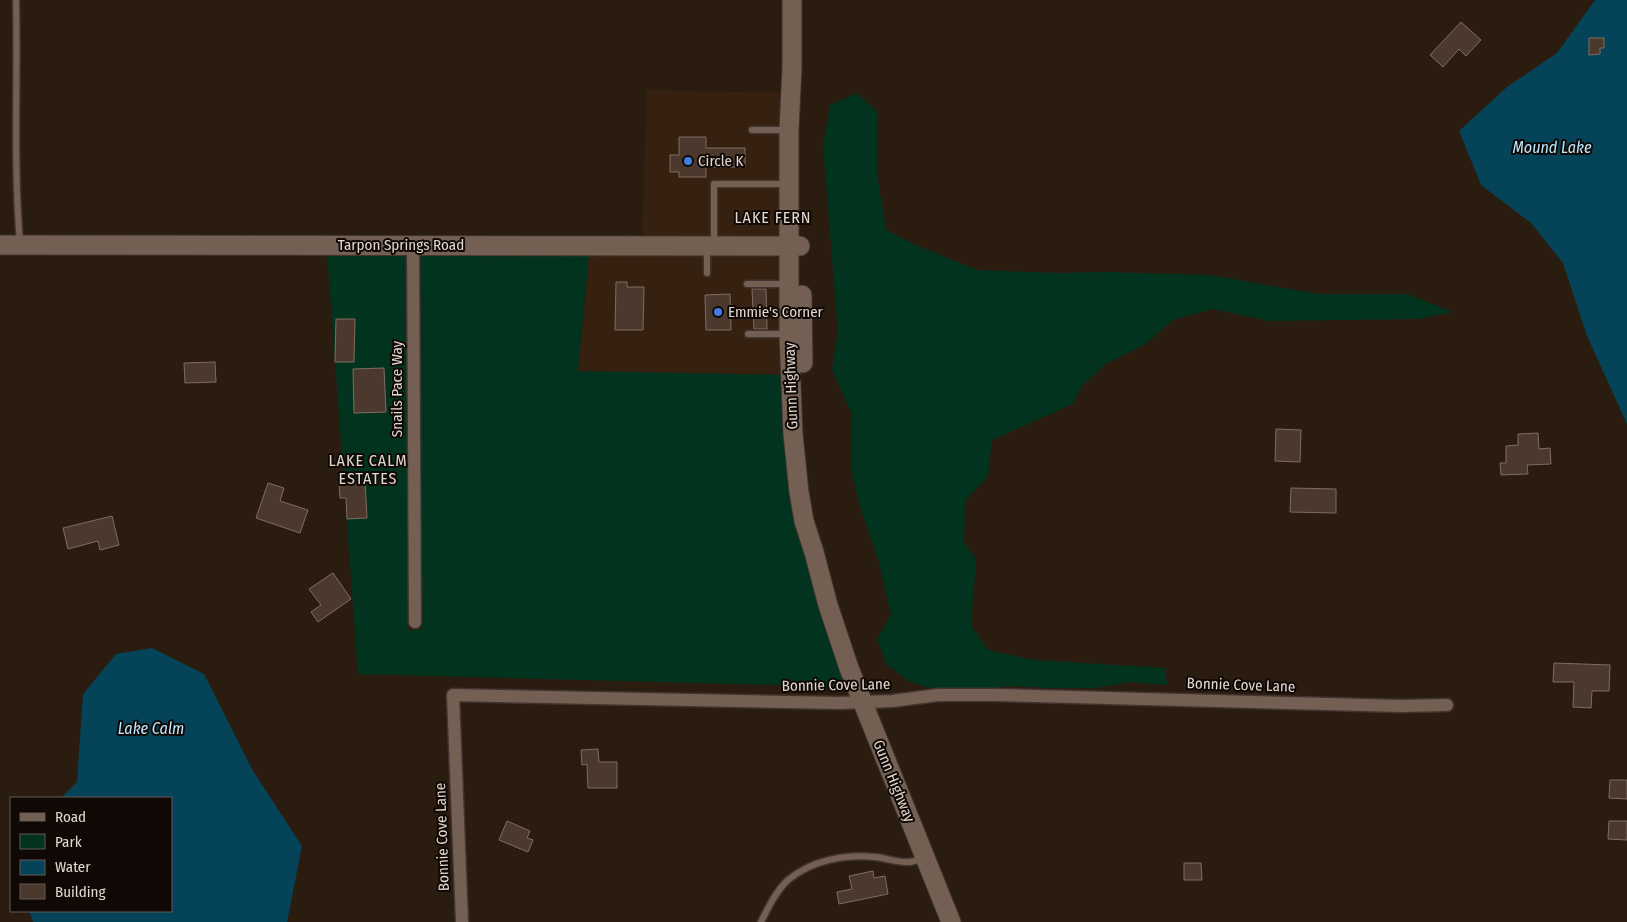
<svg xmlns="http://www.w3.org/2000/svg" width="1627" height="922" font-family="'Fira Sans Condensed',sans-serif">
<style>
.built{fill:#362111}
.green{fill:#01331e}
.water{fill:#054359}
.building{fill:#4a392c;stroke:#816d60}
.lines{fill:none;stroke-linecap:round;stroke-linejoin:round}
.lane-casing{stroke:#41342e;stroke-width:9}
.street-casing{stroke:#41342e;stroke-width:15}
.secondary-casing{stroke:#41342e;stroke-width:21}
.lane{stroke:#736053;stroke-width:6}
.street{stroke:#736053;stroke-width:12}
.secondary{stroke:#736053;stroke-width:19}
.shop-dot{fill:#3f7fe0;stroke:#0f0804;stroke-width:2}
.labels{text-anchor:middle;stroke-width:4;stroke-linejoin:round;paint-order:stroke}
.poi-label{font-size:15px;fill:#e2d7cf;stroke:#0f0804;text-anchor:start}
.street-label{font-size:15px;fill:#e2d7cf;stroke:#0f0804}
.water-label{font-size:16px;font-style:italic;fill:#bae8fe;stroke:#0f0804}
.neighbourhood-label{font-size:16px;letter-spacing:1px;fill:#e2d7cf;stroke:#0f0804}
</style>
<rect width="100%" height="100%" fill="#2b1c10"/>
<g class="built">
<path d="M647,90L784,93L782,238L642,237Z"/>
<path d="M589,253H782L784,375L578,371Z"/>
</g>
<g class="green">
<path d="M857,93L878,113L877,174L886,230L911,243L977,270L1058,273L1105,272L1210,275L1318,294H1407L1453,312L1418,319L1269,321L1212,309L1173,320L1144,345L1105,364L1083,385L1073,404L992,440L988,476L965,501L964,543L976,559L971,625L988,650L1033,660L1165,668L1167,685L1130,682L1096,688H1049L1011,686L980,690L953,696L908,681L886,664L877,639L891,615L878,559L859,504L851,467L852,415L832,369L838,332L823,146L830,105Z"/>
<path d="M327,253H406L408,630H421L419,253H589L578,371L784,375L785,407L849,687L358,674Z"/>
</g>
<g class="water">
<path d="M1595,0H1627V424L1587,336L1563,263L1531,223L1481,185L1459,131L1507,87L1557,53Z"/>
<path d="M152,648L204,674L253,771L302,846L287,922H33L29,911H171V798H61L77,782L83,694L116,654Z"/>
</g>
<g class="building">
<path d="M1461,22L1481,40L1466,56L1459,49L1443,67L1430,55Z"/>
<path d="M1589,38H1604V48H1600V54L1589,55Z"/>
<path d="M679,137H706V148H745V167H706V177H679V172H670V155H679Z"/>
<path d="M616,282H627V287H644L643,330H615Z"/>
<path d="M752,289H766L767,329H754Z"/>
<path d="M730,294L731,330H706L705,295Z"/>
<path d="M336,319H355L354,362H335Z"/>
<path d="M215,362L216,382L185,383L184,363Z"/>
<path d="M384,368L386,412L354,413L353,369Z"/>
<path d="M1276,429L1301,430L1300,462L1275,461Z"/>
<path d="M1538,433L1539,449L1550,448L1551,464L1527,465L1528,474L1501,475L1500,463H1506V446L1518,445V434Z"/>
<path d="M365,480L367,518L347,519L346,498H340L339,482Z"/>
<path d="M268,483L284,488L280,501L308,510L300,533L256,518Z"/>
<path d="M1291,488L1336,489V513L1290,512Z"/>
<path d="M112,516L119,545L100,550L98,541L68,549L63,528Z"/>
<path d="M333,573L351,599L318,622L311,612L321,605L309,589Z"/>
<path d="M1554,663L1610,665L1609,691H1592L1591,708L1573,707L1574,682H1553Z"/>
<path d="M598,749L599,762H617V788H588L587,764L582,765L581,750Z"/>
<path d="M1610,780H1627V799L1609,798Z"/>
<path d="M507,821L530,831L527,838L533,840L528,852L499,840Z"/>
<path d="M1609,821H1627V840L1608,839Z"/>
<path d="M1184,863H1201L1202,880H1184Z"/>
<path d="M873,871L874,878L885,876L888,894L839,904L837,892L852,889L849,876Z"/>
</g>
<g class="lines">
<defs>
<g id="lane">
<path d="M16,0C18,81 13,162 20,243"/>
<path d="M752,130H787"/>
<path d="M714,243V184H787"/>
<path d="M707,247V273"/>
<path d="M747,284H786"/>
<path d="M748,334H786"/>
<path d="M761,922C768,908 776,891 788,880C812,860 845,854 875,857C886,858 898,863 909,862C914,862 919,859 924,858"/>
</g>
<g id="street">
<path d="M413,245L415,622"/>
<path d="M462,922L453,695L840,703L892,701L938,695H996L1401,706L1447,705"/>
</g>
<g id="secondary">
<path d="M792,0V67L789,130V334L793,434L799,492L804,521L814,552L828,605L849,668L951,922"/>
<path d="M0,245L800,246"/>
<path d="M802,295L803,363"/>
</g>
</defs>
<use href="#lane" class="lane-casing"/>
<use href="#street" class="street-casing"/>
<use href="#secondary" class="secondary-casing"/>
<use href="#lane" class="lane"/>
<use href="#street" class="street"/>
<use href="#secondary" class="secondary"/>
</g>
<g class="shop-dot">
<circle cx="688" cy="161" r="5"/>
<circle cx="718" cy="312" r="5"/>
</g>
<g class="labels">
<g class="poi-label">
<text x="698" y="166">Circle K</text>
<text x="728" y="317">Emmie's Corner</text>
</g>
<g class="street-label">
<text x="401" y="250">Tarpon Springs Road</text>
<text transform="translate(791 386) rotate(-92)" y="5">Gunn Highway</text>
<text transform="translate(397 389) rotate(-90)" y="5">Snails Pace Way</text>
<text transform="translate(836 685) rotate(-1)" y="5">Bonnie Cove Lane</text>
<text transform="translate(1241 685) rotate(2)" y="5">Bonnie Cove Lane</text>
<text transform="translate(894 781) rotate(68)" y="5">Gunn Highway</text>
<text transform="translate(442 837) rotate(-92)" y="5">Bonnie Cove Lane</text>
</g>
<g class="water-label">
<text x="1552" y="153">Mound Lake</text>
<text x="151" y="734">Lake Calm</text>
</g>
<g class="neighbourhood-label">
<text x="773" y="223">LAKE FERN</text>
<text x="368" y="466">LAKE CALM<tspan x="368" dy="18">ESTATES</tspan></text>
</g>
</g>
<rect x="10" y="797" width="162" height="115" fill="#0f0804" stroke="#635b55"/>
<rect x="20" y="813" width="25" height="8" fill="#736053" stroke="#635b55"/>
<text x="55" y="822" font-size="15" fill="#e2d7cf">Road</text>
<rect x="20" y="834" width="25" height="15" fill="#01331e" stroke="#635b55"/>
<text x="55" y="847" font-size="15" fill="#e2d7cf">Park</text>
<rect x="20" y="860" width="25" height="15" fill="#054359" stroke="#635b55"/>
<text x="55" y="872" font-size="15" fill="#e2d7cf">Water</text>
<rect x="20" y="884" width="25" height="15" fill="#4a392c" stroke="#635b55"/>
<text x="55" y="897" font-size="15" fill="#e2d7cf">Building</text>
</svg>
